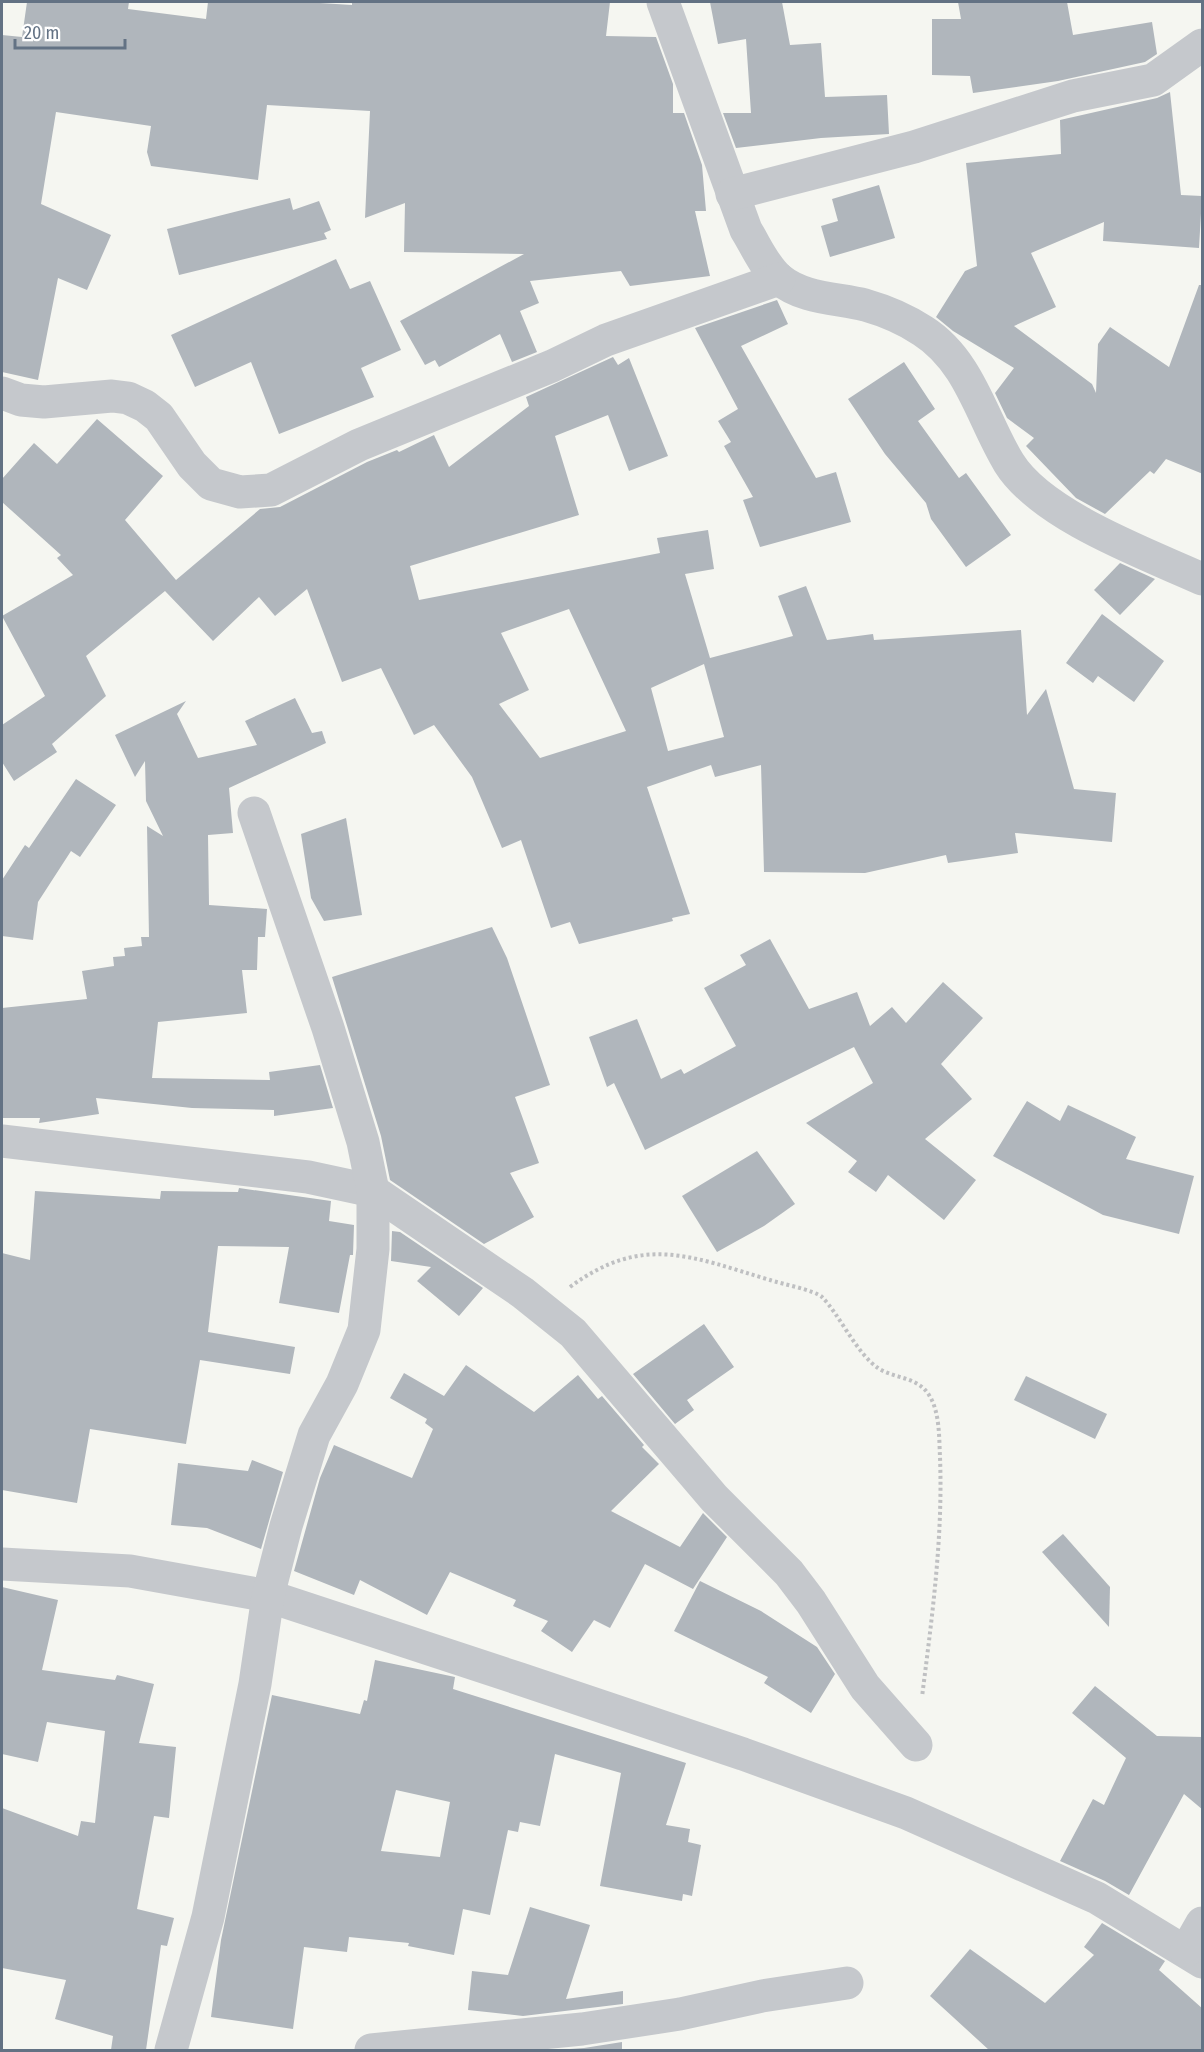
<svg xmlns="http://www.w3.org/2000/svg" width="1204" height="2052" font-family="'Fira Sans Condensed',sans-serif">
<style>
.building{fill:#b0b6bc;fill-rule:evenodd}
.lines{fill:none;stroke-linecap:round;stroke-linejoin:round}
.path{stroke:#bfc0c2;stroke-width:4;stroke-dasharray:3 3;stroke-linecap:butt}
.minor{stroke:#c5c8cc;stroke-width:33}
</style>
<rect width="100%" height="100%" fill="#f5f6f1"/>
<g class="building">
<path d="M27,2H129L128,9L206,19L208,2H304L352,5V2H610L606,36L656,37L673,84V113H684L702,165L706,211H695L710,276L630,286L621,271L530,281L539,303L520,311L537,352L512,362L500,334L439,367L435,360L425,365L400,321L524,254L404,252L405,203L365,218L370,111L267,105L258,180L151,166L147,152L151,126L56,112L41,204L111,235L87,290L58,278L38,380L2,372V35L22,37Z"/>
<path d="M710,2H782L790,45L821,43L825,97L887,95L889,134L821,138L736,148L723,113H751L746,39L718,44Z"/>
<path d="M958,2H1067L1073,35L1152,22L1157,54L1145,62L1058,81L973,93L970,76L932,75V19H961Z"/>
<path d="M1170,92L1181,195L1202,196L1199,248L1103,241L1104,222L1031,253L1056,307L1014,326L1092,384L1096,393L1098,344L1110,327L1169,367L1199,285H1203V474L1166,459L1154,474L1150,471L1105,514L1076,498L1026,446L1034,438L1007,418L995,393L1014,368L953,331L936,317L965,271L977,266L966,163L1061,154L1060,120L1157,98Z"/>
<path d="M879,185L895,238L830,257L821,226L838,221L832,199Z"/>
<path d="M290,198L293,210L319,201L331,230L324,233L327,239L179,275L167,229Z"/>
<path d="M336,259L350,289L370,281L401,350L361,368L374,397L279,434L251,362L195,387L171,335Z"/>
<path d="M777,300L788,324L741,346L816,478L836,472L851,522L760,547L743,500L753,497L724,446L731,442L718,421L738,409L695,328Z"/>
<path d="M613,357L618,365L629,358L668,456L629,471L608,415L555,436L579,515L410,566L419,600L660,553L657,538L708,530L714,569L685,574L710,658L793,636L778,596L806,586L827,640L873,634L874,640L1021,630L1027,715L1046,689L1074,789L1116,793L1112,842L1015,833L1018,853L948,863L946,855L865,873L764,872L761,765L715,777L711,765L647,787L690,914L672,918L673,921L579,944L570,922L551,928L521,840L502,848L472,777L434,725L414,735L381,668L342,682L307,589L275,616L259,597L213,641L165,591L86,656L106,696L52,744L57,752L14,781L2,762V725L45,696L2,616L73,575L57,558L61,555L2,502V479L34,443L57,464L97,419L163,476L125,520L176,580L260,509L280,507L367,462L397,450L399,452L434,435L449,467L529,406L526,397ZM569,609L626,731L540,758L499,704L529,690L501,633ZM704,664L724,737L668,751L651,688Z"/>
<path d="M904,362L935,409L918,421L959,478L966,473L1011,535L966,567L931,519L926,503L885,454L848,399Z"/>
<path d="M1120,563L1155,579L1120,615L1094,590Z"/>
<path d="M1102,614L1164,661L1134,702L1098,676L1093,683L1066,663Z"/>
<path d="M295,698L312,733L322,731L326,743L229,788L233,833L208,835L209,905L267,909L265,937H258L257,970H242L247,1013L158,1022L152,1078L270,1080L269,1072L320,1065L333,1108L274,1116V1110L192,1108L96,1098L99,1114L39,1123L40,1118H2V1008L87,999L82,971L114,966L113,957L125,956L124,948L142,946L141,937H149L147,826L163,836L146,801L145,761L135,777L115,735L186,701L177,714L198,758L257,745L245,721Z"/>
<path d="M76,779L116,805L80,857L71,851L38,902L33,940L2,936V880L25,845L29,848Z"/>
<path d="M346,818L362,915L324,921L311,898L301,834Z"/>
<path d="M492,927L507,958L550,1085L515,1097L539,1163L510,1173L534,1217L484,1244L390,1180L381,1136L332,977Z"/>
<path d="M770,939L809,1009L857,992L870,1026L892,1007L906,1023L943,982L983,1018L941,1064L972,1099L925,1139L976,1180L944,1220L888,1175L876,1192L848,1172L857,1161L806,1123L873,1083L854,1047L645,1150L614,1083L607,1087L589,1037L637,1019L661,1079L681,1069L684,1074L736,1046L704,988L746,965L740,955Z"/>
<path d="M1027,1101L1060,1121L1068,1105L1136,1137L1126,1159L1194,1176L1179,1234L1103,1215L993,1156Z"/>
<path d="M757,1151L795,1204L764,1226L717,1252L682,1196Z"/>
<path d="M239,1188L331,1201L329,1221L354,1225L353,1255H350L339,1313L279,1303L289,1247L218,1246L208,1332L295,1347L290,1374L200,1360L186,1444L90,1429L77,1503L2,1490V1253L30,1260L35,1191L160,1199L161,1191L238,1192Z"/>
<path d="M392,1231L400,1232L483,1288L459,1316L417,1281L431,1267L391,1261Z"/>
<path d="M704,1324L734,1367L687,1400L694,1410L675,1424L633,1374Z"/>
<path d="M466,1365L534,1412L578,1375L598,1399L602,1396L644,1445L642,1447L659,1464L611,1511L680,1547L703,1513L727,1537L693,1589L645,1564L610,1628L594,1620L572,1652L541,1631L548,1621L513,1606L516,1600L450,1572L427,1615L360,1580L354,1595L294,1571L320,1478L334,1445L412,1478L433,1429L425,1423L427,1419L390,1398L404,1373L444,1396Z"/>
<path d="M1026,1376L1107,1414L1095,1439L1014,1400Z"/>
<path d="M252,1460L283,1472L261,1549L207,1528L171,1525L178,1463L248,1471Z"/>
<path d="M1063,1534L1110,1587L1109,1627L1042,1552Z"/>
<path d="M700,1581L761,1611L817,1647L835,1674L811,1713L764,1683L768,1677L674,1631Z"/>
<path d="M2,1587L58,1600L42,1670L115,1680L117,1675L154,1684L139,1743L176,1747L169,1818L154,1816L137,1909L174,1918L167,1946L161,1945L146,2050H111L113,2036L55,2019L66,1980L2,1968V1808L78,1836L81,1821L95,1823L105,1731L47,1722L38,1762L2,1754Z"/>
<path d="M375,1660L455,1677L453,1689L686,1763L666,1825L690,1829L688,1842L701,1845L692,1896L683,1894L682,1901L600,1886L621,1773L555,1754L540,1826L520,1822L518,1832L508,1830L490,1915L463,1909L454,1955L408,1946L409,1943L349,1937L347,1952L304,1947L293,2029L211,2017L221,1940L272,1695L360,1714L364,1700L367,1701ZM396,1790L450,1802L440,1857L381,1851Z"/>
<path d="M1095,1686L1157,1736L1203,1737V1810L1184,1794L1129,1895L1105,1881L1060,1861L1093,1799L1104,1805L1126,1758L1072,1713Z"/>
<path d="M530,1907L590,1925L566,1999L623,1991V2004L523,2016L468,2010L472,1971L508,1975Z"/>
<path d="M1102,1923L1165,1961L1159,1970L1203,2009V2050H989L930,1996L970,1949L1045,2003L1094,1955L1084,1947Z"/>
<path d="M622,2042V2050H555L584,2048Z"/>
</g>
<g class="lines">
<path class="path" d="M570,1287C643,1233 692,1257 770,1280C782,1284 814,1290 822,1297C839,1314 857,1354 878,1368C894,1379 917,1376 929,1395C940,1412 939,1438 940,1457C943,1538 932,1617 922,1697"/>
<g class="minor">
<path d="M663,2L746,230C756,246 764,266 779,279C803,299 837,298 865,305C886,311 905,319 923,331C970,361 982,419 1009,463C1042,516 1147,554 1202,579"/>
<path d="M732,194L914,147L1073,96L1153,80L1202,45"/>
<path d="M2,393L21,400L44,402L112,396L128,398L145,406L159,417L192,465L211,484L240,492L271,490L359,445L552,366L606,340L779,279"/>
<path d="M2,1141L308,1177L373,1191L523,1293L573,1333L714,1498L789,1573L811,1602L865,1687L916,1745"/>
<path d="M2,1564L130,1571L268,1596L520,1679L743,1754L906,1813L1097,1898L1202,1962"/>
<path d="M1186,1951L1202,1923"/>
<path d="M171,2050L208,1917L255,1684L268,1596L286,1526L314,1435L342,1384L364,1330L373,1249V1191L363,1142L328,1028L254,813"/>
<path d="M371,2050L582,2029L680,2014L762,1996L847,1983"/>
</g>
</g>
<rect width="1204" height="2052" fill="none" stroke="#637284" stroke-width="6"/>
<path d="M15 39v9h110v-9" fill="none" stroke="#637284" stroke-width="3"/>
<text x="24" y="39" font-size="18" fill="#637284" stroke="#ffffff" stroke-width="4.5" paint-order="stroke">20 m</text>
</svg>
